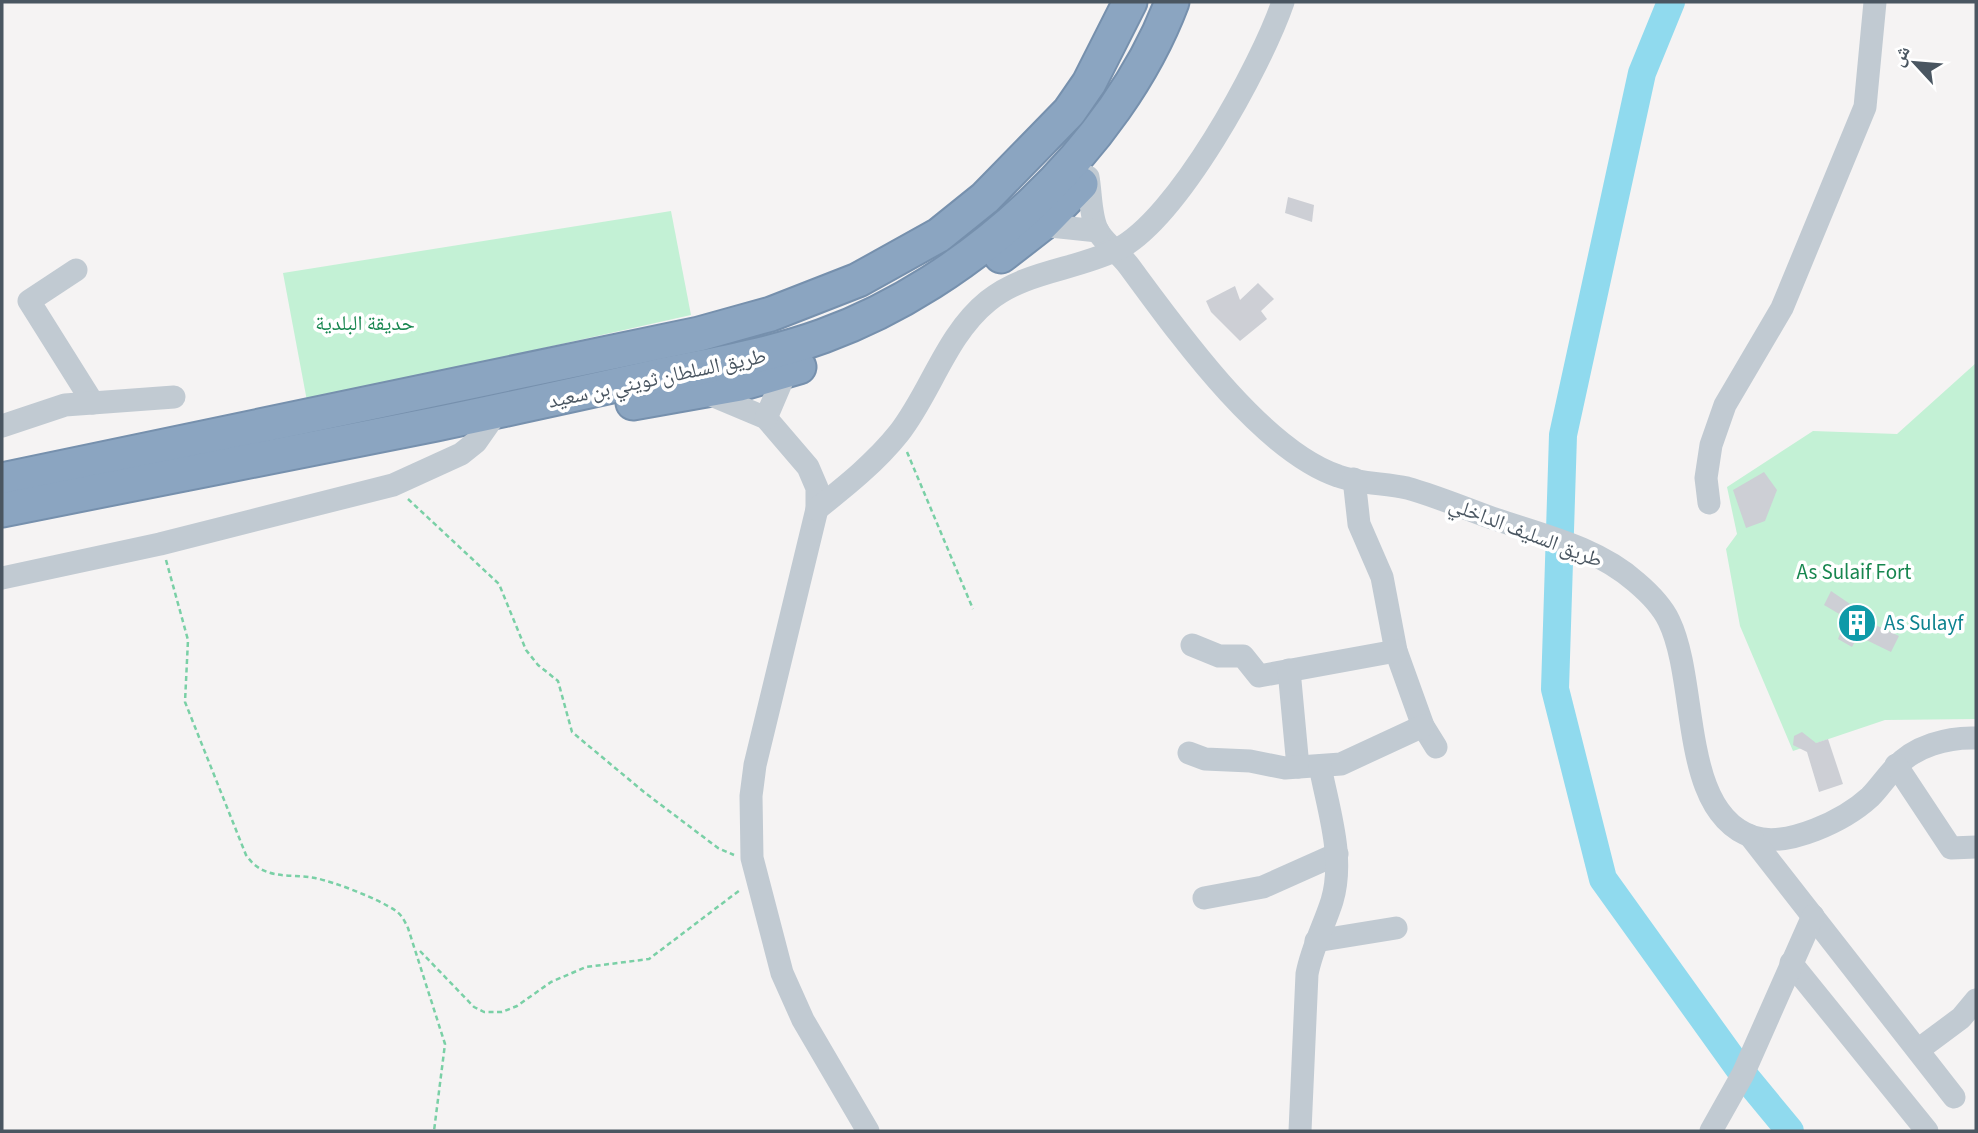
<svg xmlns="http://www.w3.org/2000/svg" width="1978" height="1133" font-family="'Source Sans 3','Noto Naskh Arabic',sans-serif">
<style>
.green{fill:#c3f1d5}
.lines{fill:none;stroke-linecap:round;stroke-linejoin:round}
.river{stroke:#90daee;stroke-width:28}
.building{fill:#cdcfd5}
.highway-casing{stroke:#7690ad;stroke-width:37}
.path{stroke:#7ad0a6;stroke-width:2.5;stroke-dasharray:5 3.5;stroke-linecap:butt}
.minor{stroke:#c1cad2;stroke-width:23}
.highway{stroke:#8ba5c1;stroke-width:33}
.labels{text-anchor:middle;stroke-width:7;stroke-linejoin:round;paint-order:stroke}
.park-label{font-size:21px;fill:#17864f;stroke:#fff}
.street-label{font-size:21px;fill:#4a5661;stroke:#fff}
.culture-label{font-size:21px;fill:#0d838f;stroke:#fff;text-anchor:start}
</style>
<rect width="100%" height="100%" fill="#f5f3f3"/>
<g class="green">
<path d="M671,211L691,315L307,401L283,273Z"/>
<path d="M1976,363V719L1885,720L1793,751L1740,626L1726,549L1737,534L1727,487L1813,431L1897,434Z"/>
</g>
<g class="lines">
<path class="river" d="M1671,2L1642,73L1563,435L1555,689L1603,879L1743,1074L1790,1131"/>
</g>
<g class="building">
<path d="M1288,197L1314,205L1312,222L1285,213Z"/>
<path d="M1258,283L1274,299L1261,311L1267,319L1240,341L1211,312L1206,301L1235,286L1240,300Z"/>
<path d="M1764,472L1777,490L1765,521L1746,528L1733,490Z"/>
<path d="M1831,591L1856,608L1852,614L1899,636L1891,652L1858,636L1852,647L1838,639L1846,618L1824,605Z"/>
<path d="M1802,732L1816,743L1828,739L1843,784L1819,792L1807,752L1793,745L1794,736Z"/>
</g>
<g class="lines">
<defs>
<g id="highway">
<path d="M1001,256L1041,225L1081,184"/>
<path d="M633,403L740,384L799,367"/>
<path d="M2,480L699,334L771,314L858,280L939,235L985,198L1069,112L1089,83L1130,2"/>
<path d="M2,510C147,482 291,452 436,424C509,409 581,393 653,377C710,365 768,356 823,336C968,284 1117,148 1172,2"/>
</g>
</defs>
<use href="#highway" class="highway-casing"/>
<g class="path">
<path d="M907,452L973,609"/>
<path d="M408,499L499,584L526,650L538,665L558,681L572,732L644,792L718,848L734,855"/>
<path d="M166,560L188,640L185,702L246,855C264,881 287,873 315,878C335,882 379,899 396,911C402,915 405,922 408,928L445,1044L434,1131"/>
<path d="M420,951L474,1007L484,1012H502L517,1006L551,982L586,967L649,959L740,890"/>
</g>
<g class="minor">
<path d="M1088,177C1091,192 1090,220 1099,233C1107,245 1120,254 1129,266C1177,331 1261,450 1338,476C1360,484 1385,483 1407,488C1436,496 1464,508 1492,518C1541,535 1597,547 1636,582C1649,593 1662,606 1669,621C1699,683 1679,812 1753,837C1788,848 1845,820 1870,797C1879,788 1886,777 1895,768C1914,746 1948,737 1976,738"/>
<path d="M1041,225L1098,231"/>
<path d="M76,270L29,301L93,403"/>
<path d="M704,392L766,418L808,467L817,488V509L755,765L751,796L752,858L782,973L803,1020L868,1131"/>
<path d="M766,418L786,371"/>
<path d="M2,426L65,405L174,397"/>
<path d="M1354,479L1359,524L1382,577L1396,651L1423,726L1436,747"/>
<path d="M1709,503L1706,478L1711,445L1725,405L1782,308L1865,107L1875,2"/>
<path d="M817,509C846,486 876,462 899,433C931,392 946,335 988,301C1025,271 1075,270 1116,250C1177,221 1261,66 1283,2"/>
<path d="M2,578L160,544L393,485L461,454L476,442L497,412"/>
<path d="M1192,645L1219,656H1243L1259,676L1396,651"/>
<path d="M1289,670L1298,767"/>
<path d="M1189,753L1205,759L1250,761L1285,768L1341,764L1423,726"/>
<path d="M1896,765L1951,848L1976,847"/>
<path d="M1750,836L1954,1097"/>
<path d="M1204,898L1263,887L1337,854"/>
<path d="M1316,941L1396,928"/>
<path d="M1791,963L1927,1131"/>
<path d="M1918,1050L1961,1018L1976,1000"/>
<path d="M1300,1131L1307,974C1312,948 1324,926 1332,901C1345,857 1328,809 1320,766"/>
<path d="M1711,1131L1743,1074L1813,916"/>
</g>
<use href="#highway" class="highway"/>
</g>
<defs>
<symbol id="building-disc" viewBox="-11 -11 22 22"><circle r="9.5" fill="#0f9aa8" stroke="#fff"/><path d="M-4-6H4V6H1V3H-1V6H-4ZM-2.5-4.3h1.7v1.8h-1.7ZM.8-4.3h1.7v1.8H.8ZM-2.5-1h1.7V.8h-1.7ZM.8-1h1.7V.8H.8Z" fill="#fff"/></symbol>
</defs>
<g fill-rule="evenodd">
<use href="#building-disc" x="1835" y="601" width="44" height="44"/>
</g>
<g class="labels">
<g class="park-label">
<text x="365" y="330">حديقة البلدية</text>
<text x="1854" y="579">As Sulaif Fort</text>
</g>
<g class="street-label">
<text transform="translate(657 378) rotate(-12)" y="7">طريق السلطان ثويني بن سعيد</text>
<text transform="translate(1526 532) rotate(21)" y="7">طريق السليف الداخلي</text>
</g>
<g class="culture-label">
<text x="1884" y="630">As Sulayf</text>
</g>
</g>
<rect width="1978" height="1133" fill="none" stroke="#4a5661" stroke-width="7"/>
<g transform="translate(1915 63) rotate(296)" stroke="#ffffff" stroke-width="5" paint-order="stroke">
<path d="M0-5L12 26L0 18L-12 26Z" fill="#4a5661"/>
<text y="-10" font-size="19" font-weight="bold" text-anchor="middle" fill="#4a5661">ش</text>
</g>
</svg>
